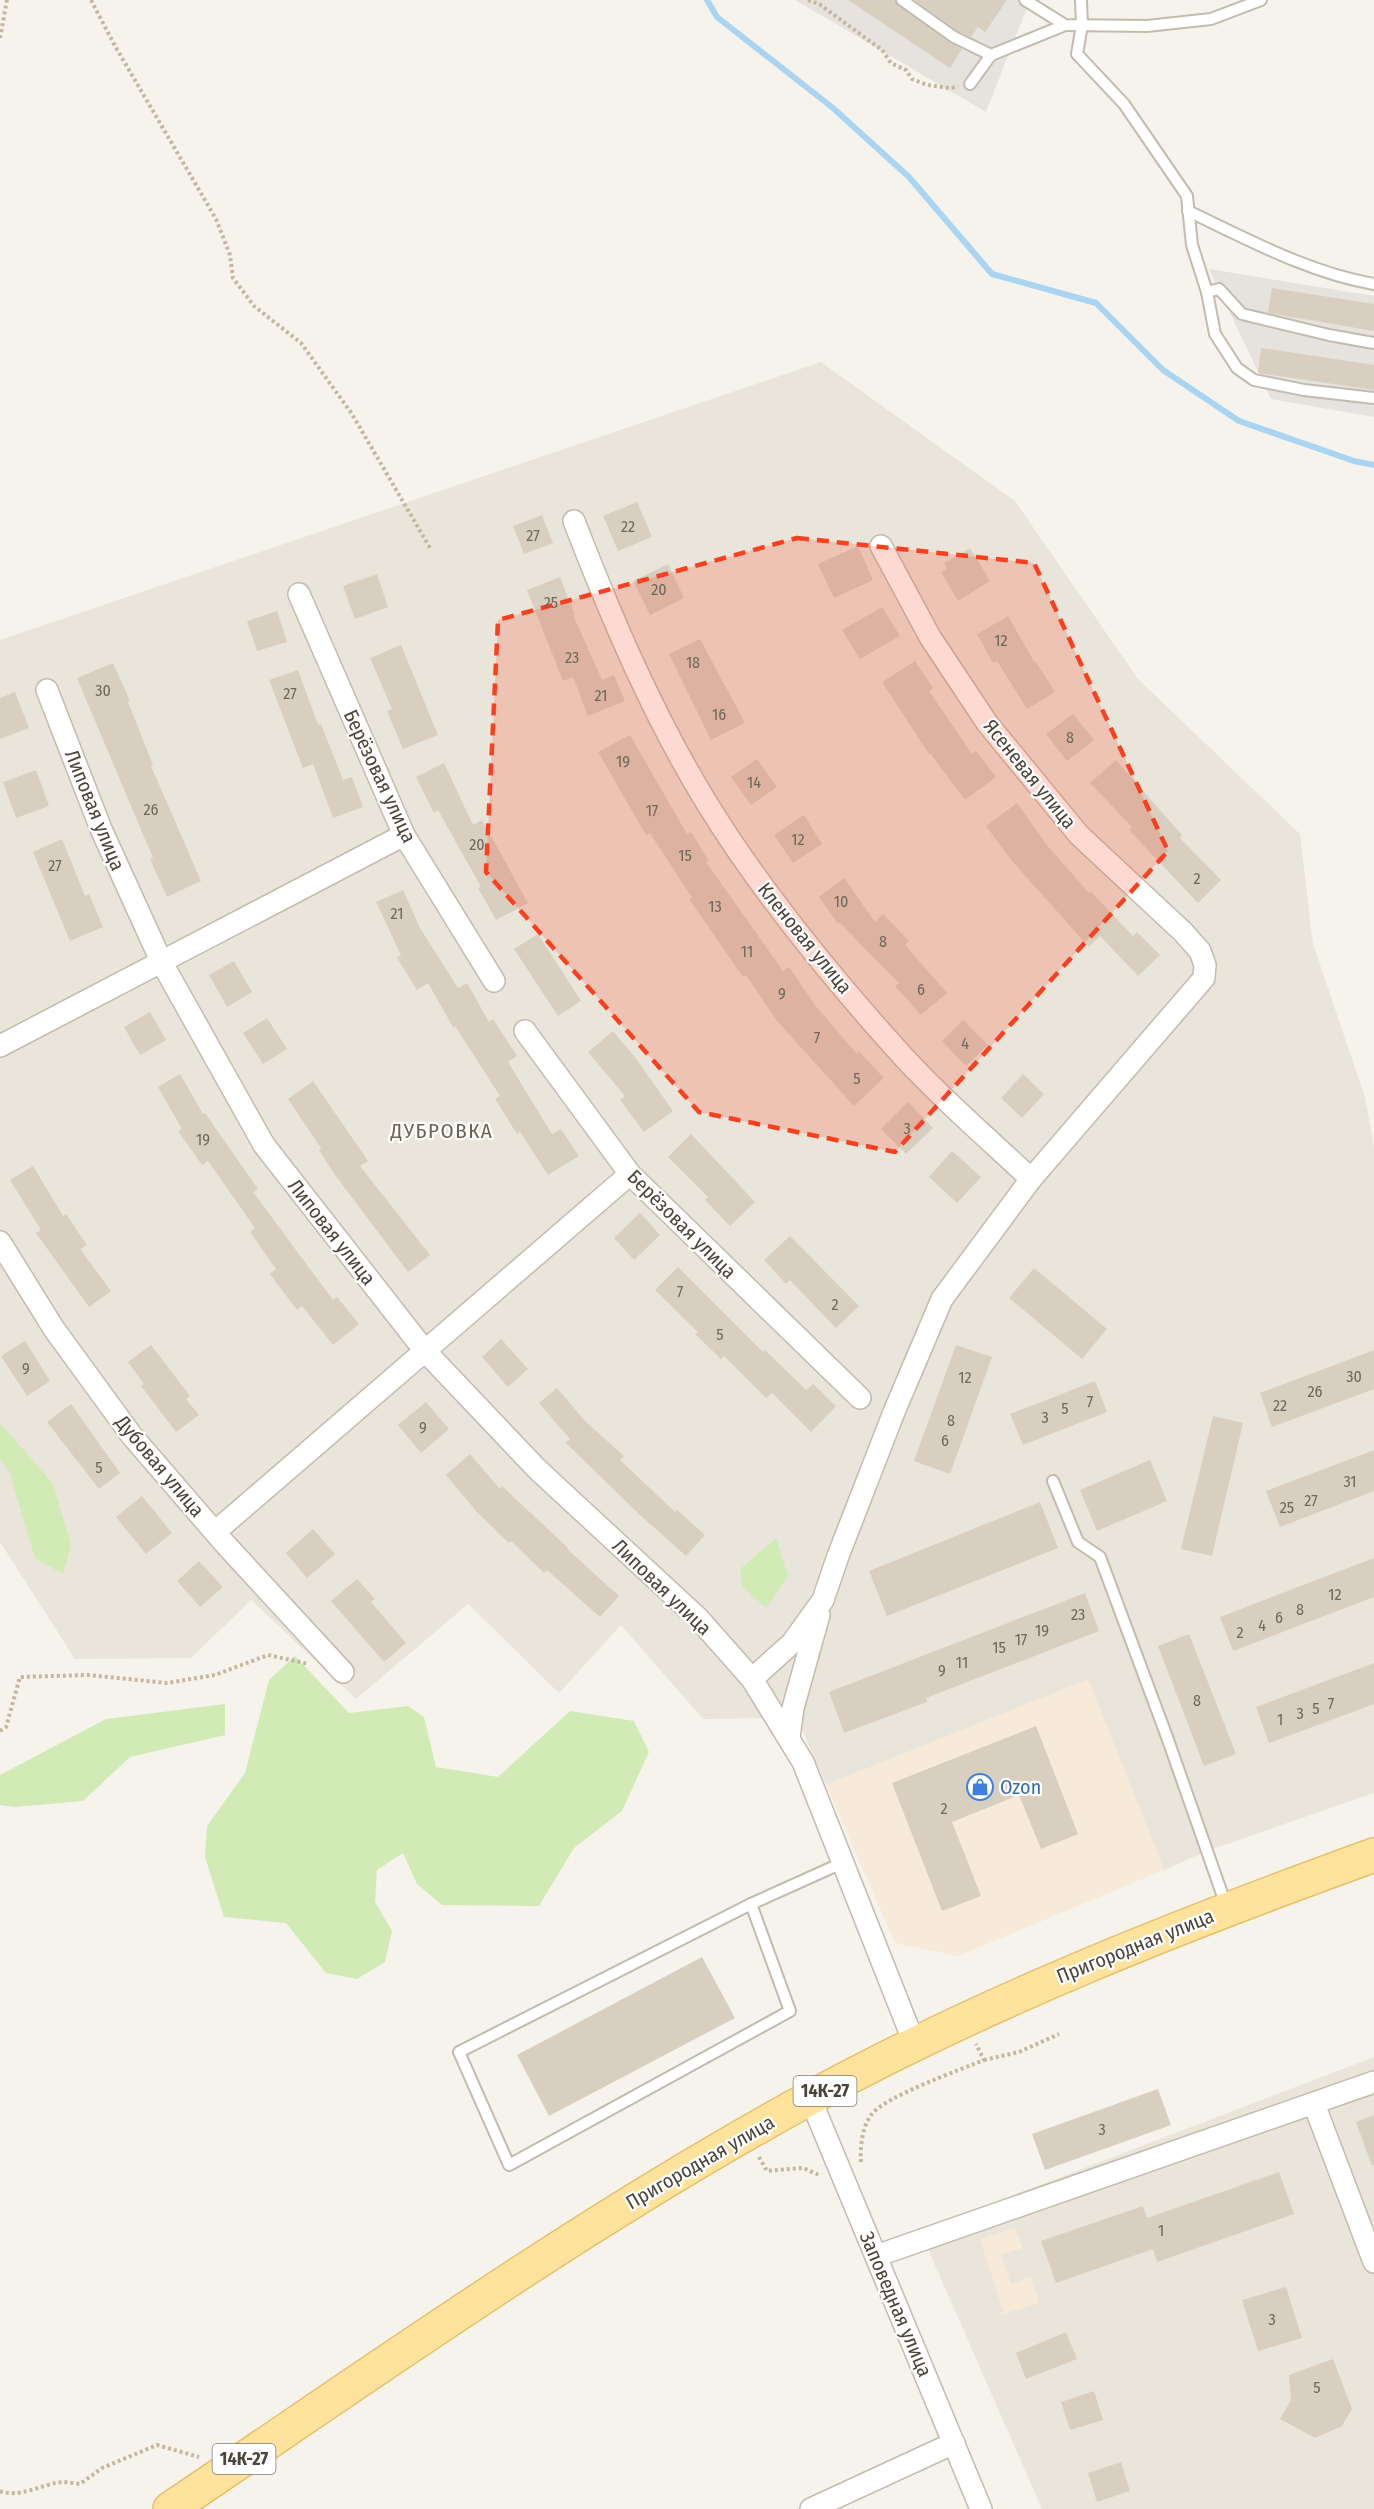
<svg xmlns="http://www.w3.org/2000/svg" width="1374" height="2509" font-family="'Fira Sans Condensed',sans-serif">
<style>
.residential{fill:#eae5da}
.commercial{fill:#f7ead8}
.industrial{fill:#e6e2dd}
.green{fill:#d2eab5}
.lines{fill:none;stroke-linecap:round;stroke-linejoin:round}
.stream{stroke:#a9d4f2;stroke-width:6}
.building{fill:#d8cfc1}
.service-casing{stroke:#c2bbae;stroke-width:14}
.minor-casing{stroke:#c2bbae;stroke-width:24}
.primary-casing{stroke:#e6c16a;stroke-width:36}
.path{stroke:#c4b79f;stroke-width:4;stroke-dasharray:3 3;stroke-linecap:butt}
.service{stroke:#fff;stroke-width:10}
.minor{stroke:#fff;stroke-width:21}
.primary{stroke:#ffe39c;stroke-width:33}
.marked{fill:#fc3f1d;fill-opacity:0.2;stroke:#fc3f1d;stroke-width:4.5;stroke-dasharray:12 8;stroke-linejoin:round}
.labels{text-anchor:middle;stroke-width:4.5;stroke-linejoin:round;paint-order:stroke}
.number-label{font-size:16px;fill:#6e675b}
.shield{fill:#fff;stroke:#817c74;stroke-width:1.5}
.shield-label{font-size:18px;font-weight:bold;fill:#4b4439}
.street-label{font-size:20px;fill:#4b4439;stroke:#fff}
.shop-label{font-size:20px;fill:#366cbe;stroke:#fff;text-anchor:start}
.neighbourhood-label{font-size:21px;letter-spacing:1.5px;fill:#6e6250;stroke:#fff}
</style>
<rect width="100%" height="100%" fill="#f6f3ec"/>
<g class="residential">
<path d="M821,362L1015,501L1138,679L1300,834L1313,944L1365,1097L1374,1147V1793L1207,1851L1164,1870L1088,1680L826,1785L797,1718L703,1719L621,1625L559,1693L468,1604L356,1699L251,1600L191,1658L75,1659L0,1542V640Z"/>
<path d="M1374,2057V2509H1042L920,2231Z"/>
</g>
<g class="commercial">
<path d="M1088,1679L1164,1870L958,1956L895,1943L826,1785Z"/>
<path d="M1015,2228L1022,2248L1001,2255L1011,2284L1031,2277L1039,2303L1004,2314L980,2239Z"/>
</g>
<g class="industrial">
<path d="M795,0H1030L986,112Z"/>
<path d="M1209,269L1374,296V417L1271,399Z"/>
</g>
<g class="green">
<path d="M0,1423L53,1484L71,1544L63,1574L35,1558L9,1471L0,1459Z"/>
<path d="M776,1538L788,1576L766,1608L742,1586L740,1569Z"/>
<path d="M295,1656L349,1713L408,1706L424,1717L436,1767L498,1777L570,1711L634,1721L649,1752L622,1811L574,1848L539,1906L442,1905L417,1884L403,1853L377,1870L375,1902L392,1931L385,1962L357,1979L326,1973L286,1923L224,1917L205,1857L207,1826L245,1773L269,1680Z"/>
<path d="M225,1704V1735L130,1757L83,1801L14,1807L0,1805V1775L106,1719Z"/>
</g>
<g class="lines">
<path class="stream" d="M707,0L717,17L833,108L909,177L992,274L1096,303L1163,370L1239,421L1354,461L1374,465"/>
</g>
<g class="building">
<path d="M848,0H895L898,6L950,43L962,49L950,68Z"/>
<path d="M915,0H1007L985,32L978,27L971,37L958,31Z"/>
<path d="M1272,288L1374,304V331L1268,313Z"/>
<path d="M1261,348L1374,365V390L1258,373Z"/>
<path d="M637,502L652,537L618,551L603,516Z"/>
<path d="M542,515L553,543L524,554L513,526Z"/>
<path d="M858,546L873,580L834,598L818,564Z"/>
<path d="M970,548L990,581L958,601L941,572L947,569L944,563Z"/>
<path d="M668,564L684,598L650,615L633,581Z"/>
<path d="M377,574L388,607L355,619L343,586Z"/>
<path d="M560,577L575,615H573L602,680L614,675L625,701L588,716L573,677L563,681L527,590Z"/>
<path d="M882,607L900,636L860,659L842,630Z"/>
<path d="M277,611L287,642L257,651L247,621Z"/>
<path d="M1008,616L1035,663L1036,662L1055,692L1027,709L997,661L993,663L977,634Z"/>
<path d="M700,639L745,723L711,740L669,654Z"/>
<path d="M401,645L438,735L403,749L387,711L392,709L370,658Z"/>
<path d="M915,661L933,688L929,691L972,754L976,751L996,777L965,800L930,753L929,754L882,682Z"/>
<path d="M113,663L130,701L128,702L153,765L151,766L201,881L167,897L150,859L153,858L77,678Z"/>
<path d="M298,670L318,725L321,724L343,780L352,777L363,807L333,818L313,764L303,768L269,680Z"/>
<path d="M15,692L29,728L0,739V698Z"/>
<path d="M1073,714L1094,740L1067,761L1046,734Z"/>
<path d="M630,735L687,834L691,832L709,861L706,862L783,971L789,967L815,1005L857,1054L859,1051L884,1078L854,1106L777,1021L746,975L743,977L689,899L692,898L650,833L646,835L598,752Z"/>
<path d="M757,759L777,787L751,805L731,777Z"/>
<path d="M1116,760L1182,835L1180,838L1221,880L1198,903L1129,830L1132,827L1090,783Z"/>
<path d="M444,763L473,825L482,820L528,903L496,920L478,888L481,887L438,810L434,813L416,777Z"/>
<path d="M36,770L49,806L16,818L3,782Z"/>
<path d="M1017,803L1046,844L1089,893L1091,892L1133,936L1137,932L1160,955L1138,976L1100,936L1089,947L1012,861L986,826Z"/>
<path d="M804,815L822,844L793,863L774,835Z"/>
<path d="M62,839L85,896L89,894L103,927L70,941L33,852Z"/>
<path d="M844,878L875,922L883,914L909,941L905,945L947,993L921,1015L895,986L899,983L840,923L838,924L819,897Z"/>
<path d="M403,890L420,928L458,988L467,983L489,1022L493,1019L517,1056L508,1062L552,1134L561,1129L579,1156L548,1175L520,1132L517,1134L495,1099L500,1096L455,1026L453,1027L428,983L417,990L397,958L401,955L376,902Z"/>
<path d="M538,934L581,1001L558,1016L514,949Z"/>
<path d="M234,961L252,992L227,1007L209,975Z"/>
<path d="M150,1012L166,1040L140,1055L124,1027Z"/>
<path d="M267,1018L287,1049L263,1064L243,1033Z"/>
<path d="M963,1020L988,1045L966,1066L942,1041Z"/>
<path d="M613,1031L637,1060L673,1111L644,1132L620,1100L625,1096L588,1052Z"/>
<path d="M180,1074L203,1114L205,1113L258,1189L253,1192L333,1300L337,1297L359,1324L333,1345L302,1306L297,1310L270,1274L276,1269L250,1232L255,1228L208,1161L202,1165L178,1131L182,1129L158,1087Z"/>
<path d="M1023,1074L1044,1094L1022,1118L1001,1098Z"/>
<path d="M313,1081L368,1161L360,1166L430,1255L408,1272L335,1175L319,1150L321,1148L288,1099Z"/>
<path d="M908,1102L933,1128L906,1154L881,1129Z"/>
<path d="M691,1134L755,1202L730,1226L705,1200L708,1197L668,1157Z"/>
<path d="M952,1151L981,1177L957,1203L929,1177Z"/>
<path d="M33,1166L63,1216L66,1214L87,1245L80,1249L111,1291L89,1307L36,1233L41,1230L10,1180Z"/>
<path d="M640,1213L660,1235L634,1260L614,1238Z"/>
<path d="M790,1236L859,1306L836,1328L790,1280L786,1284L764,1260Z"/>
<path d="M678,1267L763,1352L765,1350L806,1390L813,1384L836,1406L811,1432L772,1393L766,1398L724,1356L721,1359L695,1334L698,1332L655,1290Z"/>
<path d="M1034,1268L1107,1329L1082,1359L1009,1298Z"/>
<path d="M501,1339L528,1369L508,1387L482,1357Z"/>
<path d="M25,1341L50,1381L27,1396L1,1356Z"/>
<path d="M151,1345L190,1396L186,1399L199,1415L176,1432L141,1386L144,1384L128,1362Z"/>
<path d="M956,1345L992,1357L950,1474L914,1461Z"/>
<path d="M1374,1350V1389L1272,1427L1260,1393Z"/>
<path d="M1095,1381L1107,1412L1023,1445L1010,1414Z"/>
<path d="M557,1388L586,1422L624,1456L620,1460L675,1512L677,1510L705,1535L686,1556L639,1514L566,1443L570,1439L539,1403Z"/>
<path d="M426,1402L449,1429L421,1453L398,1425Z"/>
<path d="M71,1404L120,1473L99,1489L47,1422Z"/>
<path d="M1213,1416L1243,1423L1212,1556L1181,1549Z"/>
<path d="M1374,1450V1491L1280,1527L1266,1491Z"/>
<path d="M470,1454L500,1489L502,1486L568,1548L567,1549L619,1596L600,1617L547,1570L544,1573L511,1541L509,1543L477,1512L446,1475Z"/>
<path d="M1150,1460L1167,1501L1097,1531L1080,1490Z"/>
<path d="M142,1496L172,1533L146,1554L116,1517Z"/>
<path d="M1040,1502L1058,1548L887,1616L869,1571Z"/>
<path d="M313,1529L335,1554L307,1578L286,1553Z"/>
<path d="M1374,1558V1597L1233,1651L1220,1617Z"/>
<path d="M199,1561L223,1587L200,1607L177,1581Z"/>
<path d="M357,1579L375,1599L371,1602L406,1643L384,1662L331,1601Z"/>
<path d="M1085,1593L1099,1631L926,1698L927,1702L844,1733L829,1692Z"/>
<path d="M1189,1634L1236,1754L1204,1766L1158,1646Z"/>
<path d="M1374,1663V1704L1269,1743L1256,1707Z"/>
<path d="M1036,1726L1078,1834L1041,1849L1019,1795L952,1822L981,1896L942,1911L892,1783Z"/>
<path d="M702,1957L735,2018L549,2116L517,2055Z"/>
<path d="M1158,2089L1171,2125L1045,2170L1032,2134Z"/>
<path d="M1374,2115V2165L1372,2166L1356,2122Z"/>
<path d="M1279,2172L1294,2214L1157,2262L1153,2249L1056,2283L1041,2241L1143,2206L1147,2218Z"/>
<path d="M1286,2287L1302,2338L1258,2351L1242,2300Z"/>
<path d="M1066,2332L1077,2359L1026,2379L1016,2353Z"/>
<path d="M1333,2359L1352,2409L1342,2426L1315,2438L1280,2419L1291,2400L1289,2375Z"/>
<path d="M1094,2391L1103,2420L1070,2430L1061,2402Z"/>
<path d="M1121,2462L1130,2491L1097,2502L1088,2473Z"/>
</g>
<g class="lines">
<defs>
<g id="service">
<path d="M902,0L954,37L991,55L1065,25"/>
<path d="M1025,0L1065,25L1147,26L1211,19L1261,0"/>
<path d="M1081,0L1082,25L1077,54L1124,104L1187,196L1192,245L1207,292"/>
<path d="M970,84L991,55"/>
<path d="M1188,211C1247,239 1309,273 1374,284"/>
<path d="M1374,343L1329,335L1242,314L1219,289L1207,292L1215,334L1237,368L1254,380L1304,390L1374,398"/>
<path d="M1053,1481L1078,1542L1100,1557L1167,1737L1227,1908"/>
<path d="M751,1904L790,2011L509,2165L459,2052Z"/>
<path d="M751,1904L842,1863"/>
</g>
<g id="minor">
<path d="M574,521C612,619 653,716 708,805C759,888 825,969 890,1042C933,1091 983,1134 1031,1179L942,1299L894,1412L838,1556L823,1600L792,1643L752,1679"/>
<path d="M881,546L930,637L987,723L1079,835L1183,932L1200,951L1205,965L1204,978L1031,1179"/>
<path d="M299,594L404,835L494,981"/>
<path d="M47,690L101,829L162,963L264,1145L425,1351L537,1469L698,1618L752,1679L803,1762L915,2045"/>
<path d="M525,1031L630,1174L860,1398"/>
<path d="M0,1046L404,835"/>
<path d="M0,1242L54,1329L132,1436L226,1545L343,1672"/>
<path d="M215,1532L630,1174"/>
<path d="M789,1737L793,1708L819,1615"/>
<path d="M810,2098L981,2509"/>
<path d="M1314,2104L1374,2262"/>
<path d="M876,2256L1374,2082"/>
<path d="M811,2509L954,2443"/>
</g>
<path id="primary" d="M170,2509C379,2368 588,2219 810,2098C990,2000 1181,1925 1374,1855"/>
</defs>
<use href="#service" class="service-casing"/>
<use href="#minor" class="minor-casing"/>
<use href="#primary" class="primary-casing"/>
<g class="path">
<path d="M91,0L115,46L216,219L230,255L233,278L254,306L301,343L352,414L430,548"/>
<path d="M808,0L819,4L882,50L891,63L906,70L912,79L927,85L949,88L958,87"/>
<path d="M0,38L7,0"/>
<path d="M0,1731L6,1727L20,1677L88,1675L167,1683L215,1675L268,1655L309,1664"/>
<path d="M984,2060L1019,2052L1059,2034"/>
<path d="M759,2157L767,2171L803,2168L819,2175"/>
<path d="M861,2162C860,2147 862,2126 872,2114C886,2096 960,2070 984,2060L976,2044"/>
<path d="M0,2491C18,2498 39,2486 56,2483C64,2481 72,2483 80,2484L102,2468L157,2445L199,2457"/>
</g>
<use href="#service" class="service"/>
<use href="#minor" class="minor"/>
<use href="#primary" class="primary"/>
</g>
<path class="marked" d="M797,538L1034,563L1168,851L895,1152L699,1112L486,872L498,620Z"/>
<defs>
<symbol id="shop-ring" viewBox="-11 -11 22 22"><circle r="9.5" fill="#fff" stroke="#3f7fe0" stroke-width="1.5"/><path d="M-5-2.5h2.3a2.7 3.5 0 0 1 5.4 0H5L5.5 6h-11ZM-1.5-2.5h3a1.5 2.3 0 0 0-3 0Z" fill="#3f7fe0"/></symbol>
</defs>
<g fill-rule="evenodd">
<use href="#shop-ring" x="965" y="1772" width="30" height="30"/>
</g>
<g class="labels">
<g class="number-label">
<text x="628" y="532">22</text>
<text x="533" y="541">27</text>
<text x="659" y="595">20</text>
<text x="551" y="608">25</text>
<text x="1001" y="646">12</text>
<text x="572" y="663">23</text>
<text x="693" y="668">18</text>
<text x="103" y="696">30</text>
<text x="290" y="699">27</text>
<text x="601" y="701">21</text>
<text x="719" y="720">16</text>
<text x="1070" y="743">8</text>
<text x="623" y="767">19</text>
<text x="754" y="788">14</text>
<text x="151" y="815">26</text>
<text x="652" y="816">17</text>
<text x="798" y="845">12</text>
<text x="477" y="850">20</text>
<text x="685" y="861">15</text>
<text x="55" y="871">27</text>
<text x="1197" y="884">2</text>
<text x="841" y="907">10</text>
<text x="715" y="912">13</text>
<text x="397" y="919">21</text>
<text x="883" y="947">8</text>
<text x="747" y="957">11</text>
<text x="921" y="995">6</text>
<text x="782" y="999">9</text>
<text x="817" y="1043">7</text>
<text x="965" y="1049">4</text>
<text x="857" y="1084">5</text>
<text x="907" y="1134">3</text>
<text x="203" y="1145">19</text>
<text x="680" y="1297">7</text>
<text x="835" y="1310">2</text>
<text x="720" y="1340">5</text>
<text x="26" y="1374">9</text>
<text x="1354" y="1382">30</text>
<text x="965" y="1383">12</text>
<text x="1315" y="1397">26</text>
<text x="1090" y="1407">7</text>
<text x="1280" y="1411">22</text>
<text x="1065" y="1414">5</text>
<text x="1045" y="1423">3</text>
<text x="951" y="1426">8</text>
<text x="423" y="1433">9</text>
<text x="945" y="1446">6</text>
<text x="99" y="1473">5</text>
<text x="1350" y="1487">31</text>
<text x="1311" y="1506">27</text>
<text x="1287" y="1513">25</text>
<text x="1335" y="1600">12</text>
<text x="1300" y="1615">8</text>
<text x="1078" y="1620">23</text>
<text x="1279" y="1623">6</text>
<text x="1262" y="1631">4</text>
<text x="1042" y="1636">19</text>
<text x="1240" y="1638">2</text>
<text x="1021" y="1645">17</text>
<text x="999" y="1653">15</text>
<text x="962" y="1668">11</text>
<text x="942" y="1676">9</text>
<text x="1197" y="1706">8</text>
<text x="1331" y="1709">7</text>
<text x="1316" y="1714">5</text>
<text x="1300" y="1719">3</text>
<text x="1280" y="1725">1</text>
<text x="944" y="1814">2</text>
<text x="1102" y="2135">3</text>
<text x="1161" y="2236">1</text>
<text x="1272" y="2325">3</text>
<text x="1317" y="2393">5</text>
</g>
<g class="shield">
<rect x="793.5" y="2076" width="63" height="30" rx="4.5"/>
<rect x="212.5" y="2444" width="63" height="30" rx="4.5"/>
</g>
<g class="shield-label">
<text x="825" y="2097">14К-27</text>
<text x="244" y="2465">14К-27</text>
</g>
<g class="street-label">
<text transform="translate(1030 774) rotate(51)" y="7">Ясеневая улица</text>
<text transform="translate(380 776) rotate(65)" y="7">Берёзовая улица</text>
<text transform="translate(95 810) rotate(68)" y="7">Липовая улица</text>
<text transform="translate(805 938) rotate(51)" y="7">Кленовая улица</text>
<text transform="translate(682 1224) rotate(45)" y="7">Берёзовая улица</text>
<text transform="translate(332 1232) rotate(52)" y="7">Липовая улица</text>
<text transform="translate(160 1466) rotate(50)" y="7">Дубовая улица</text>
<text transform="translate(662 1587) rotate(44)" y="7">Липовая улица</text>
<text transform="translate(1135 1946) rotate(-22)" y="7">Пригородная улица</text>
<text transform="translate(700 2162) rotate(-30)" y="7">Пригородная улица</text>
<text transform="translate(896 2304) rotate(67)" y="7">Заповедная улица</text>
</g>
<g class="shop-label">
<text x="1000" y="1794">Ozon</text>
</g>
<g class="neighbourhood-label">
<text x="442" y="1138">ДУБРОВКА</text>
</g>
</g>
</svg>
